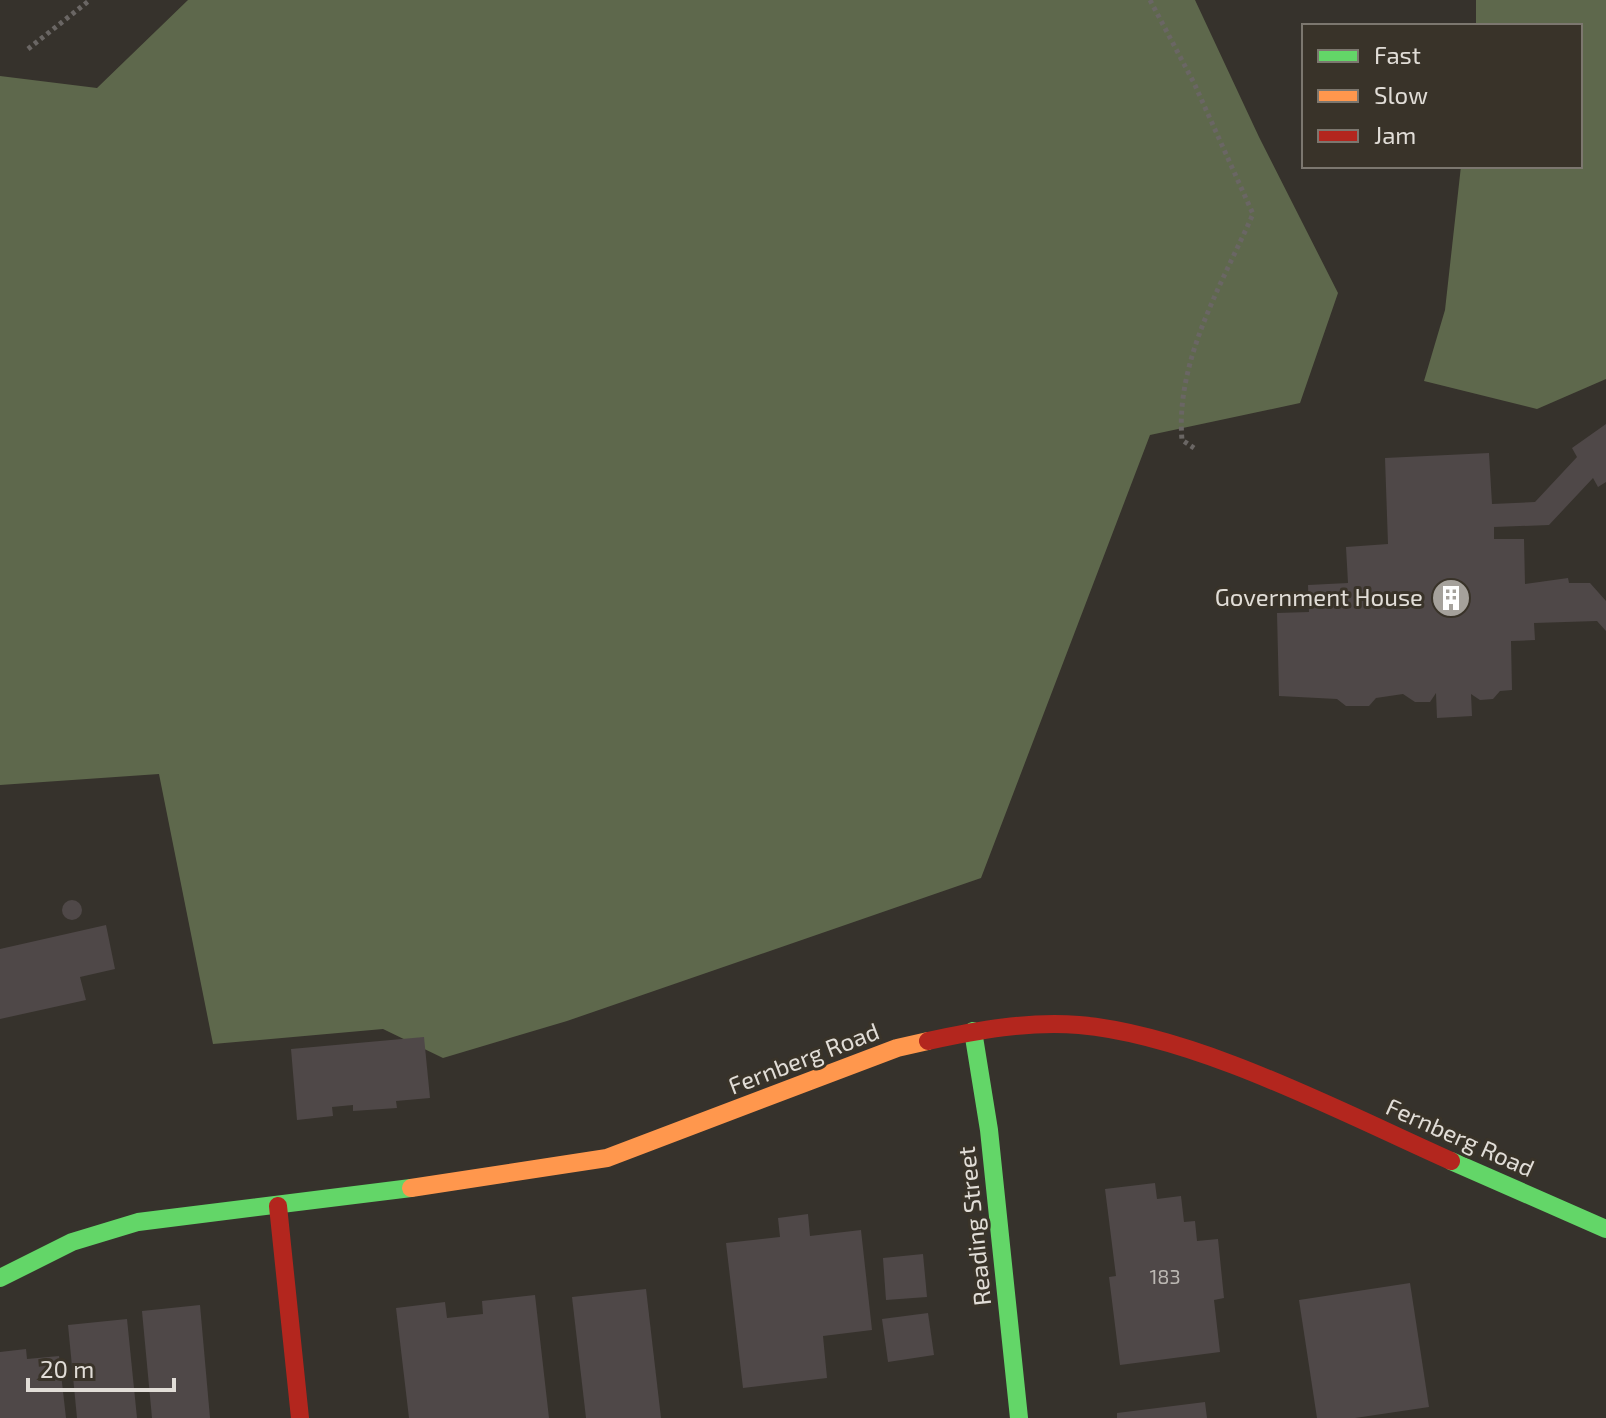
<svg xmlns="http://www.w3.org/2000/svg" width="1606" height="1418" font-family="'Exo 2',sans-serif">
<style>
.forest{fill:#5e684c}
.building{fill:#4f4848}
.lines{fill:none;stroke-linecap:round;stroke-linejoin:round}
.path{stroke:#6a6664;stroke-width:5;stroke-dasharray:4 4;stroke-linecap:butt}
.fast{stroke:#63d668;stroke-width:18}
.slow{stroke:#ff974d;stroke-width:18}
.jam{stroke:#b3261e;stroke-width:18}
.labels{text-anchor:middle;stroke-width:6;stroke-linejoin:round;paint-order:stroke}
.number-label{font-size:20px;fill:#bcb8b3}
.poi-label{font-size:24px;fill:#e1ddd7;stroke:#393329;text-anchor:end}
.street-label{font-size:24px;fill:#e1ddd7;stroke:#393329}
</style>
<rect width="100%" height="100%" fill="#36322c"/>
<g class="forest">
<path d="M188,0H1195L1259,137L1338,293L1300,403L1150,435L981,878L567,1021L443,1058L383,1029L213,1044L159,774L0,785V76L97,88Z"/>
<path d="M1476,0H1606V379L1537,409L1424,381L1445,310L1461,166H1580V26H1476Z"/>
</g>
<g class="building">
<path d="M1606,424V482L1598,487L1593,478L1549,525L1494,527V539H1524L1525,584L1568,578L1569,583H1590L1606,601V631L1597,621L1534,623L1535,640L1511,641L1512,690L1500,691L1493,699L1480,700L1471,694L1472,716L1437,718L1436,693L1430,702H1415L1403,694L1376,698L1369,706H1346L1337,699L1279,696L1277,613L1309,612L1308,585L1348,583L1346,547L1388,544L1385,458L1489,453L1492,504L1535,502L1577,457L1572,448Z"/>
<circle cx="72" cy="910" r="10"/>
<path d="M106,925L115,969L80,977L86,1000L0,1019V949Z"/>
<path d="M424,1037L430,1098L396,1101L397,1108L353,1111V1105L332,1107L333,1116L297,1120L291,1049Z"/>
<path d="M1155,1183L1157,1199L1181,1196L1184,1222L1195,1221L1197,1241L1218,1239L1224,1298L1214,1300L1220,1352L1120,1365L1109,1277L1116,1276L1105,1189Z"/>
<path d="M808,1214L810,1236L861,1230L872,1330L823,1336L827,1378L743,1388L726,1243L780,1237L778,1218Z"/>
<path d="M923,1254L927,1297L886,1300L883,1258Z"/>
<path d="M1410,1283L1429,1407L1355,1418H1317L1299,1300Z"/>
<path d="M646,1289L661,1418H586L572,1297Z"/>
<path d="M535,1295L549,1418H409L396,1308L445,1302L447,1318L483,1314L482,1301Z"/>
<path d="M200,1305L210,1418H152L142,1311Z"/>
<path d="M928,1313L934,1355L888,1362L882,1319Z"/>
<path d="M127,1319L137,1418H77L68,1325Z"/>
<path d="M26,1349L27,1359L59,1356L66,1418H0V1352Z"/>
<path d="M1205,1402L1207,1418H1117V1413Z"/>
</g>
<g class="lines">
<g class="path">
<path d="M1150,0L1194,83L1253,214C1222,284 1175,361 1182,440L1194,448"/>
<path d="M28,49L90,0"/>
</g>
<g class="fast">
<path d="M973,1031L989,1130L1019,1418"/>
<path d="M1451,1161L1606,1229"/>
<path d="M0,1278L72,1242L138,1222L411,1188"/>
</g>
<path class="slow" d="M411,1188L607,1158L897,1048L928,1041"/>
<g class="jam">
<path d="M928,1041C978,1030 1028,1021 1079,1025C1196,1035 1343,1113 1451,1161"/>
<path d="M278,1206L300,1418"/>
</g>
</g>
<defs>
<symbol id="building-disc" viewBox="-11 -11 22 22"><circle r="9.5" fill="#a5a19b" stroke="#393329"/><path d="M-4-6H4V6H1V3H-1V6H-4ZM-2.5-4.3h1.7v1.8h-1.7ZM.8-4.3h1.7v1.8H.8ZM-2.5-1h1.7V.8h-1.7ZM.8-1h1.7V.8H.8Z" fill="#fff"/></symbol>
</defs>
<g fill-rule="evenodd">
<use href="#building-disc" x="1429" y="576" width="44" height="44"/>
</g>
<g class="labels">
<g class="number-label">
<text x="1165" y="1284">183</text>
</g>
<g class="poi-label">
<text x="1423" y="606">Government House</text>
</g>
<g class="street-label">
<text transform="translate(804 1059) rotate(-21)" y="8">Fernberg Road</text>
<text transform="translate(1460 1138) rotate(24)" y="8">Fernberg Road</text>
<text transform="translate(975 1226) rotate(-96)" y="8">Reading Street</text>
</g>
</g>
<rect x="1302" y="24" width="280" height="144" fill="#393329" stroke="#7c776f" stroke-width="2"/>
<rect x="1318" y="50" width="40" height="12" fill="#63d668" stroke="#7c776f" stroke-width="2"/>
<text x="1374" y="64" font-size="24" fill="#e1ddd7">Fast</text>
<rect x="1318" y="90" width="40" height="12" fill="#ff974d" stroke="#7c776f" stroke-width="2"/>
<text x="1374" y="104" font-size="24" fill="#e1ddd7">Slow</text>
<rect x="1318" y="130" width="40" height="12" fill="#b3261e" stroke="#7c776f" stroke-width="2"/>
<text x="1374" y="144" font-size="24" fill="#e1ddd7">Jam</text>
<path d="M28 1378v12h146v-12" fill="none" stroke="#e1ddd7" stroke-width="4"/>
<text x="40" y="1378" font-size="24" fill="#e1ddd7" stroke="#393329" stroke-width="6" paint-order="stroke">20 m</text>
</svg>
